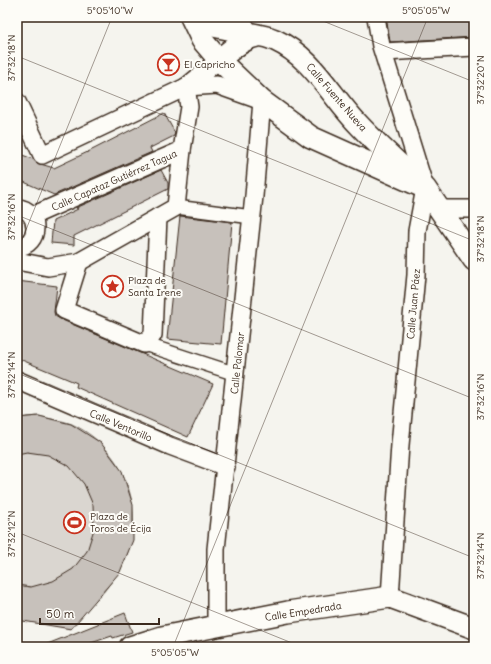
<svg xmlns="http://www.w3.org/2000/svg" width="491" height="664" font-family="Delius,sans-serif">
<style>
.green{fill:#dad6d0;stroke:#8a8077}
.building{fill:#c7c1bb;stroke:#3b2a1e}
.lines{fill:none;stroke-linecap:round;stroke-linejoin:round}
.pedestrian-casing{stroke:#3b2a1e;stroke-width:16}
.minor-casing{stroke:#3b2a1e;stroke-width:20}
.tertiary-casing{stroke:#3b2a1e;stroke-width:24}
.pedestrian{stroke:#fdfcf7;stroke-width:13}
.minor{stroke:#fdfcf7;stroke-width:17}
.tertiary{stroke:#fdfcf7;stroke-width:21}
.ticks{fill:none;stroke:#3b2a1e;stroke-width:1;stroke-opacity:0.45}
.labels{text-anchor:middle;stroke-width:4;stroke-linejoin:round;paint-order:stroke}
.poi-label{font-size:10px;fill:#3b2a1e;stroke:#fdfcf7;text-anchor:start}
.street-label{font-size:10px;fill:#3b2a1e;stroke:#fdfcf7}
.neatline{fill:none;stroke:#3b2a1e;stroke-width:1.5}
.ticks-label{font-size:10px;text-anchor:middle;fill:#3b2a1e}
</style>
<rect width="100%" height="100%" fill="#f5f4ee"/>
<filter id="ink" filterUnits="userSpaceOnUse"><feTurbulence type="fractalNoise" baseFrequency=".025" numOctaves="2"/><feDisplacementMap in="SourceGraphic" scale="8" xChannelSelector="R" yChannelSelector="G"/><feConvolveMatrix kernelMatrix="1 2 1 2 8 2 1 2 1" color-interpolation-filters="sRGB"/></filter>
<g filter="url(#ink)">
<path class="green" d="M39,416C49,419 62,420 72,424C134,453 154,533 109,585C105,590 102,595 97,599C93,603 86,605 81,608C62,619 39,624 17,620V418Z"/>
<g class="building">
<path d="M386,17H474V37L390,42Z"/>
<path d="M164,113L175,133L174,136L150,148L152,152L54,195L17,179V153L33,159L37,163L54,168L94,149Z"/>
<path d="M161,170L168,183V189L74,236V245L51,243L53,221L78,209L76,208Z"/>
<path d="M180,216L232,222L221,344L167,339Z"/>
<path d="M17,281L57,286L54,312L55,316L60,319L213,384L188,437L76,387L77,383L17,358Z"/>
<path d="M39,416L71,424L101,443L122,471L133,505V540L120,572L71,629L17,620V585L31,587L53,581L73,569L87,551L94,529L93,505L84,484L69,466L48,455L27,452L17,454V418Z"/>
<path d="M125,613L132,632L113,638L112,636L79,647H40Z"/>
</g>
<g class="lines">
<defs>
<g id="pedestrian">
<path d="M176,207L252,217"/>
<path d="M144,344L236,374"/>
</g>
<g id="minor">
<path d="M240,17L250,34"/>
<path d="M376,17L381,46L425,188L417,231L416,275L400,445L390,597"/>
<path d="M384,52L474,47"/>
<path d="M186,87L217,85L262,101L254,196L216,549V626"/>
<path d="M17,102L42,155L186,87L219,60"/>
<path d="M17,208C41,209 41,246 17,247"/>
<path d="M440,209H474"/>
<path d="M32,216L182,150L189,107L186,87"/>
<path d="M17,261L48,267L79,262L176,207L182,150"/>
<path d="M79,262L64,310L144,344L153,335L158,217"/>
<path d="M17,380L170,446L226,467"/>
</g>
<g id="tertiary">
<path d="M191,17L202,40L219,60L262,101L311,137L425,188L474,260"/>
<path d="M196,17L203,24L258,35"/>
<path d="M219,60C230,51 243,38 257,36C263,35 270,38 275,40C314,58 331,97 360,126C377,144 395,160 413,177"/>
<path d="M130,647L162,637L288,612L390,597L474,628"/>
</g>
</defs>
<use href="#pedestrian" class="pedestrian-casing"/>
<use href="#minor" class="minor-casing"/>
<use href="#tertiary" class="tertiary-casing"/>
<use href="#pedestrian" class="pedestrian"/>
<use href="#minor" class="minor"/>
<use href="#tertiary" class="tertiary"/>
</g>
</g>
<path class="ticks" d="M313,17L474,82M17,56L474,241M17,215L474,399M17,252L112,17M17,373L474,558M17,532L302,647M173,647L428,17"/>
<defs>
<symbol id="bar-ring" viewBox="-11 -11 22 22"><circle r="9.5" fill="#fdfcf7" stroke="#c8321e" stroke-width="1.5"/><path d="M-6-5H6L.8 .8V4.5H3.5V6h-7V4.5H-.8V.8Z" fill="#c8321e"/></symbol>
<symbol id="sight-ring" viewBox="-11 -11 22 22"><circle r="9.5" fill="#fdfcf7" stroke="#c8321e" stroke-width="1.5"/><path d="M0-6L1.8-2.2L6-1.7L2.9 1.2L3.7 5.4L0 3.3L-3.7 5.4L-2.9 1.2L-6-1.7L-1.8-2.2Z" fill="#c8321e"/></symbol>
<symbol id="stadium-ring" viewBox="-11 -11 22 22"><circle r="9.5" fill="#fdfcf7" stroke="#c8321e" stroke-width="1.5"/><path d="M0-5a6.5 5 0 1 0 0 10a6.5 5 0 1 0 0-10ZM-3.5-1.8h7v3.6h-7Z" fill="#c8321e"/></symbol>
</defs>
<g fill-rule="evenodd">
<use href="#bar-ring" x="156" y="52" width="25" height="25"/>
<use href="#sight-ring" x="100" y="274" width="25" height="25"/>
<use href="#stadium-ring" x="62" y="510" width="25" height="25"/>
</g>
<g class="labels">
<g class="poi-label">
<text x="184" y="68">El Capricho</text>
<text x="128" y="284">Plaza de<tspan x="128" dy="12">Santa Irene</tspan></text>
<text x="90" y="520">Plaza de<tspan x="90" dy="12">Toros de Écija</tspan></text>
</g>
<g class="street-label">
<text transform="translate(337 97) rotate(49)" y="4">Calle Fuente Nueva</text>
<text transform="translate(114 180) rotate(-24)" y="4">Calle Capataz Gutiérrez Tagua</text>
<text transform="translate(413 304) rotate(-85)" y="4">Calle Juan Páez</text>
<text transform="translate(237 363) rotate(-84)" y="4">Calle Palomar</text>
<text transform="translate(121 425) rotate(23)" y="4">Calle Ventorillo</text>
<text transform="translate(303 611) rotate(-9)" y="4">Calle Empedrada</text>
</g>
</g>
<rect width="491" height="664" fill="none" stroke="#fdfcf7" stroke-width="44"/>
<path d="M40 618v6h119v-6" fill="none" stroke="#3b2a1e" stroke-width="2"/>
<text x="46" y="618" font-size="12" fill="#3b2a1e" stroke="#fdfcf7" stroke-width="3" paint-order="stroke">50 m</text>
<rect x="22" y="22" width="447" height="620" class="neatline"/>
<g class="ticks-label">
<text x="110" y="14">5°05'10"W</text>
<text x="426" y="14">5°05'05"W</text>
<text transform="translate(11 58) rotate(-90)" y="4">37°32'18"N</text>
<text transform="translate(480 80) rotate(-90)" y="4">37°32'20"N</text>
<text transform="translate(11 217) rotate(-90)" y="4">37°32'16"N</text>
<text transform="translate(480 239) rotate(-90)" y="4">37°32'18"N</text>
<text transform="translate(11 375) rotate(-90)" y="4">37°32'14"N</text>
<text transform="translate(480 397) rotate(-90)" y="4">37°32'16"N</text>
<text transform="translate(11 534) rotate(-90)" y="4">37°32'12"N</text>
<text transform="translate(480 556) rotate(-90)" y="4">37°32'14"N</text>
<text x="175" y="656">5°05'05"W</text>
</g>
</svg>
